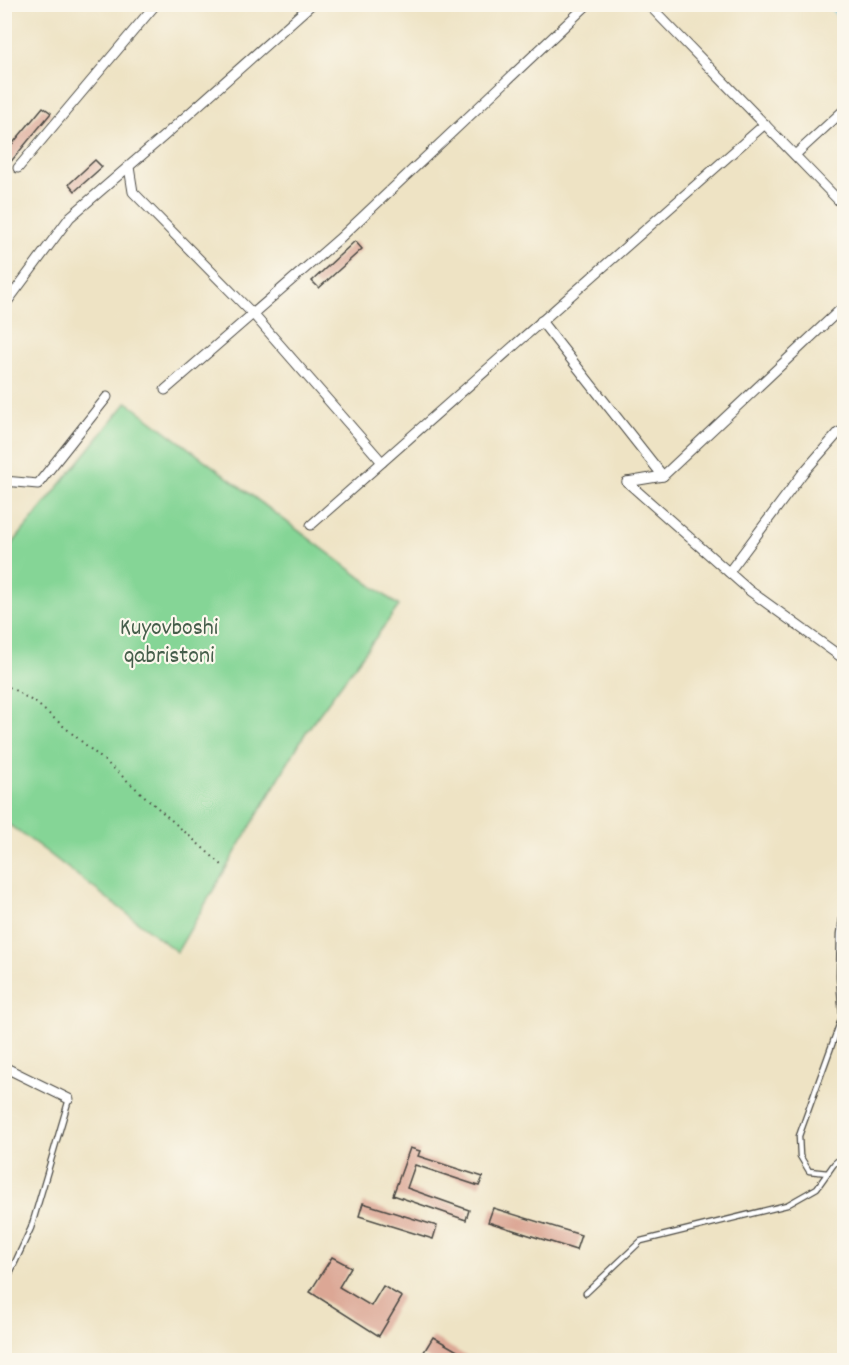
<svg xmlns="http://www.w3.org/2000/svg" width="849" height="1365" font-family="Dekko,sans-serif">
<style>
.green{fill:#85d596;stroke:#588060;stroke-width:1.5}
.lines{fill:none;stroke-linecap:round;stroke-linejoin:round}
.canal{stroke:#5fc5dc;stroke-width:12}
.building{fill:#dca795}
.service-casing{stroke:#484742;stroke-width:7}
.minor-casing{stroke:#484742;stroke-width:11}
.path{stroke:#484742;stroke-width:2;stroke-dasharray:1.5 4.5;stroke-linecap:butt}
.service{stroke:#fff;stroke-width:4.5}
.minor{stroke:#fff;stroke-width:9}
.labels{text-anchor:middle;stroke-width:4.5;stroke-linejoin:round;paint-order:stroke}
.park-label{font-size:24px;fill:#465e4b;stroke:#fbf7ec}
</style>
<rect width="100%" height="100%" fill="#fbf7ec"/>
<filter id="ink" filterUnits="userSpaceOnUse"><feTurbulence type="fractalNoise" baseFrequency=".0167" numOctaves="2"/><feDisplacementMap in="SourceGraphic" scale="12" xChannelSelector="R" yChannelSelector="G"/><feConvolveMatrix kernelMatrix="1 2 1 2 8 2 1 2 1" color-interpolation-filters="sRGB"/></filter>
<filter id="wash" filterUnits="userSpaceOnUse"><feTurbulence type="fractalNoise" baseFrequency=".008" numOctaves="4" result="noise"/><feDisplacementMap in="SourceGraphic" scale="24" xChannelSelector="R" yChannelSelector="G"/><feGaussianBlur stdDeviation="1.35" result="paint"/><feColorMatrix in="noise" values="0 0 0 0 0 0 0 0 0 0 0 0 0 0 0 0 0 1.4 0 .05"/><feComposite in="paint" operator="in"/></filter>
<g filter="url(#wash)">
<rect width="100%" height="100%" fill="#eee3c4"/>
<path class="green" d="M127,402L399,606L306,732L177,952L39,846L5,822V553Z"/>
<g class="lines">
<path class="canal" d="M834,4L844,16"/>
</g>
<g id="blocks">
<g class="building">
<path d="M43,107L51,113L4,170V154Z"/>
<path d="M95,160L102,167L75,191L69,184Z"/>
<path d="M355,241L362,249L319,288L312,281Z"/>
<path d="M410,1148L420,1151L418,1156L483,1177L479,1186L415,1165L407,1188L469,1210L466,1220L393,1195Z"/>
<path d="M363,1203L437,1226L433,1239L359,1216Z"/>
<path d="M493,1208L581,1235L576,1250L488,1222Z"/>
<path d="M332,1257L351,1267L339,1287L371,1306L383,1286L402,1297L379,1336L310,1292Z"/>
<path d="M433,1337L473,1360H431L422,1355Z"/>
</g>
</g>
</g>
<g filter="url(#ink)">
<use href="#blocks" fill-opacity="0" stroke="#484742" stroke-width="1.5"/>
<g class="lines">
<defs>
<g id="service">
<path d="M844,823V842"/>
<path d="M828,1173L809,1171L800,1156L799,1136L842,1017L839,977L840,934L844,903"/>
<path d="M4,1286L31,1228L69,1099"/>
<path d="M586,1293L641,1241L787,1205L817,1188L834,1164L844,1155"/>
</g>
<g id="minor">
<path d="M648,4L844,206"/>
<path d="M795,155L844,110"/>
<path d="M129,167L133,192L253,314L382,462"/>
<path d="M18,168L156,4"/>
<path d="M4,306L70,217L164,136L312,4"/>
<path d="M541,321L663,476"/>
<path d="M165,390L339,239L588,4"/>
<path d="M4,481L38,484L107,397"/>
<path d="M627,482L663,476L844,306"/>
<path d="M627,482L750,591L844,659"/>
<path d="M311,525L765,124"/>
<path d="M729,572L803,473L839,432H844"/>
<path d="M4,1067L69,1099"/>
</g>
</defs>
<use href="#service" class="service-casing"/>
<use href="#minor" class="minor-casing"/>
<path class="path" d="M4,684L36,703L113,768L223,866"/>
<use href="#service" class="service"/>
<use href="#minor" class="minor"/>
</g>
</g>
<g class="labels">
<g class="park-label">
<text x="169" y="634">Kuyovboshi<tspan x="169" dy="28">qabristoni</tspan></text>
</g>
</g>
<rect width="849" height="1365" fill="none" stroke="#fbf7ec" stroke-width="24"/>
</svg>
